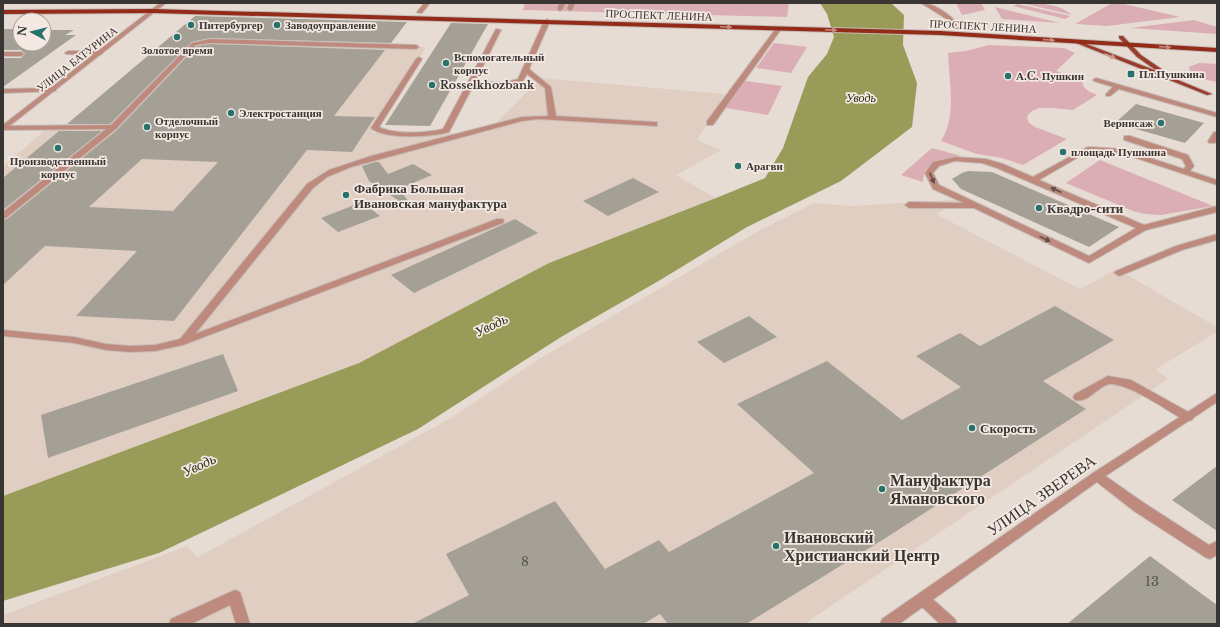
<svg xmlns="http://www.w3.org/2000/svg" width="1220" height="627" font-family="'Libre Baskerville',serif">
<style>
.built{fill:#e0cec2}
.green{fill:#dbadb5}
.water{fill:#999c59}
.building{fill:#a5a096;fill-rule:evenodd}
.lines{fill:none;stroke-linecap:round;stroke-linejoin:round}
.service-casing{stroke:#c4bbb4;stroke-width:2}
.pedestrian-casing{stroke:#c4bbb4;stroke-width:2}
.minor-casing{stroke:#c4bbb4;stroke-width:2}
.tertiary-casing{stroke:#c4bbb4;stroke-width:2}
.primary-casing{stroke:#c4bbb4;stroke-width:2}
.trunk-casing{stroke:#c4bbb4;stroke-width:2}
.service{fill:#bf8a7e;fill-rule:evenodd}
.pedestrian{fill:#bf8a7e;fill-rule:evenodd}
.minor{fill:#bf8a7e;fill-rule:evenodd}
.tertiary{fill:#bf8a7e;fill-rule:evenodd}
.primary{fill:#9a3d2d;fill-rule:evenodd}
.trunk{fill:#922b18;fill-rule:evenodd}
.oneway{fill:#c38a7d}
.oneway2{fill:#cc9c91}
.oneway3{fill:#614e49}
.poi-dot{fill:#28726e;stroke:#f4e9e2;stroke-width:1.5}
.labels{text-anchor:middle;stroke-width:3.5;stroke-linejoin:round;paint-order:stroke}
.far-street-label{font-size:11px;fill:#393532;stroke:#f4e9e2}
.far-poi-label{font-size:11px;font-weight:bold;fill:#393532;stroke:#f4e9e2;text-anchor:start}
.far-water-label{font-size:12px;font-style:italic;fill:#2c2d0e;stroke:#f4e9e2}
.poi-label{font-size:13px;font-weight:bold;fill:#393532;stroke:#f4e9e2;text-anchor:start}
.near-number-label{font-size:13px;fill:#54504b}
.water-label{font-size:14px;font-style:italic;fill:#2c2d0e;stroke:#f4e9e2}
.near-poi-label{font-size:16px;font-weight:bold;fill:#393532;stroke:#f4e9e2;text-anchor:start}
.near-street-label{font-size:16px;fill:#393532;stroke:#f4e9e2}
</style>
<rect width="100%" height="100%" fill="#e7dcd4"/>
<g class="built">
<path d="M208,37L426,47L372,133H486L541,78L725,94L697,140L721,150L676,175L716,198L549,263L359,363L3,496V166L49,127L103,126Z"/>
<path d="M966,199L936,214L1080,289L1117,269L1217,327V332L1156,369L1168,379L804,624H3V615L187,546L198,557L451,418L539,359L758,231L814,203L851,206Z"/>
</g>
<g class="green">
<path d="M525,3H789L787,17L523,10Z"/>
<path d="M956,3H981L985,10L962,15Z"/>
<path d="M1022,3C1039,3 1058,3 1072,15Z"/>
<path d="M1112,3H1120L1180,17L1107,26L1075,24Z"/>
<path d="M1018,4L1070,16L1065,19L1013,6Z"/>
<path d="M995,7L1060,23L1002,19Z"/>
<path d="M1194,20L1217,27V34L1130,28Z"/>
<path d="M774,43L807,47L791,73L756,68Z"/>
<path d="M989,45L1064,48L1075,53L1056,71L1085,80L1082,83L1084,87L1088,91L1097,95L1073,110L1052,108H1039L1032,111L1028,115L1027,118L1029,123L1035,127L1067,139L1023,165L1002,158L977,154L941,141C957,116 949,81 948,53L966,51Z"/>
<path d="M1199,63L1217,64V82L1202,79L1190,71L1189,67Z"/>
<path d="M745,81L782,86L768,115L726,108Z"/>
<path d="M932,148L961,156C945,159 923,162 923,182L901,175Z"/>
<path d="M1100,160L1213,206L1161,215L1145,214L1133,211L1066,183Z"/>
</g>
<path class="water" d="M820,3H891L904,15L903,45L917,83L912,127L841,181L747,227L662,279L561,337L418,429L159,553L3,601V496L359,363L549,263L716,198L765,178L783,148L808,77L827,54L834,37L827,14Z"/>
<g class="building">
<path d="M195,16L407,22L391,43L210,38L192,42L110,124H67Z"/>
<path d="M451,23L488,24L430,126L385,125Z"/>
<path d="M3,29H20V44H44V30H74L65,35H76L3,87V58H21L25,54L21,50H3Z"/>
<path d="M210,44L385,50L334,116L375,117L352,152L307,150L174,321L76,316L137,251L45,246L3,285V220L7,219L117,130L197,46ZM142,159L218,162L173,211L89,207Z"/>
<path d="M1136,104L1204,123L1185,143L1115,123Z"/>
<path d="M59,131H102L3,210V178Z"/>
<path d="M375,162H379L388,174L413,164L432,175L399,189L412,206L410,208L369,181L362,166Z"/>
<path d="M968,171L992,172L1119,227L1089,247L961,189L952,179L962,173Z"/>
<path d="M633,178L659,192L608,216L583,201Z"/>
<path d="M362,202L380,216L338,232L321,218Z"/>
<path d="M515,219L538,233L414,293L391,275Z"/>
<path d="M1055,306L1114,340L1043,381L1086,409L884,539L746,624H668L660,614L643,624H412L469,595L446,554L555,501L605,569L659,540L669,552L814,473L737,404L827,361L902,420L961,387L916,356L960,333L980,346Z"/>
<path d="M749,316L777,337L724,363L697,342Z"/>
<path d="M223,354L238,391L48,458L41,415Z"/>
<path d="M1217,466V531L1172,500Z"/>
<path d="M1150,556L1217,605V624H1067Z"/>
</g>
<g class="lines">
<defs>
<g id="service">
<path d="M424,3H430L422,13H418L417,12Z"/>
<path d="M547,19L550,21L529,69L551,87L556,116L654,122H657V126L538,119L522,121L351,167L327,177L313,188L195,334L497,219H503L504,221L503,223L183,345L155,351L130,352L106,350L74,343L3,336V330L74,337L106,344L130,346L155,345L180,339L307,184L329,170L371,156L522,117L548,116L545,88L527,74L523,81L507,86H473L449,132C432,137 385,140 371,128L416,59L419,57L422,59L379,127C394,135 427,133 443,129L496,29L501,30L475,82H507L518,79L544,21Z"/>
<path d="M777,27L782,28L713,125H707V121Z"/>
<path d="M210,39L416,45L419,47L416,49L210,43L196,45L116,129L6,218L3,219V212L106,129L4,130L3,126L111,125L192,43Z"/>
<path d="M68,51H100L103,53L100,55L66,54L65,53Z"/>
<path d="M3,52H21L24,54L21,56H3Z"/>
<path d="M1096,78L1217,113V117L1119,89L1110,96H1106V94L1113,87L1094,81L1093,80Z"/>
<path d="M54,88L56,89V91L3,93V89Z"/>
<path d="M1214,132H1217V139L1215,143H1209L1208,141Z"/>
<path d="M1124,136H1130L1188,155L1194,166L1190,171L1217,180V185L1121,153L1089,151L1039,180L1144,225L1217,206V212L1146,230L1089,263L974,208H909L905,205L909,202L964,203L933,189L925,173L933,162L955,157L986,159L1003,164L1033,177L1088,147L1122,149L1184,169L1186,166L1182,159L1124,140ZM955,161L982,163L997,168L1136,228L1089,256L939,185L933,173L939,166Z"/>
<path d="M1217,234V240L1182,250L1122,275L1119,276L1114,273L1116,271L1176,246Z"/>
<path d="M1108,376L1131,380L1192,414L1194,417L1192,420L1188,421L1184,420C1167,410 1129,384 1111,384C1099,384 1089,404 1075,400L1073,397L1075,394Z"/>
<path d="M1097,471L1101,473L1144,503L1209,545L1217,541V555L1210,559L1205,557L1134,511L1093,479L1091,476L1093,473Z"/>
<path d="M235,590L240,592L250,624H236L230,605L191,624H169L171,619Z"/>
<path d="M923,593L928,595L955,619L957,624H940L918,603L916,599L918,595Z"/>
</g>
<g id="pedestrian">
<path d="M559,3H565L563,9L560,11L557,9Z"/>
<path d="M569,3H575L573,9L570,11L567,9Z"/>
</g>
<g id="minor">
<path d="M160,3H166L3,131V125Z"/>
<path d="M921,3C935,3 952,16 960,27L955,28L950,21Z"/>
</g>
<path id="tertiary" d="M1217,393V402L1101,479L899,624H880L882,619L1093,473Z"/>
<path id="primary" d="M1119,36H1123L1141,55L1163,70L1164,71L1161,73L1212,94L1207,95L1071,41L1076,40L1157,71L1137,57L1119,38Z"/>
<path id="trunk" d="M153,9L940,31L1217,48V52L940,35L153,13L3,14V10Z"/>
</defs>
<use href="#service" class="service-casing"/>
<use href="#pedestrian" class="pedestrian-casing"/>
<use href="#minor" class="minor-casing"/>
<use href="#tertiary" class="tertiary-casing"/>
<use href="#primary" class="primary-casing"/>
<use href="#trunk" class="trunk-casing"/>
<use href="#service" class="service"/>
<use href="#pedestrian" class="pedestrian"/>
<use href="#minor" class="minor"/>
<use href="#tertiary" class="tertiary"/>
<use href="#primary" class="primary"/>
<use href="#trunk" class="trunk"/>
</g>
<defs><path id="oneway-solid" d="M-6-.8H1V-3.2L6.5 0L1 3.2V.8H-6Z"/></defs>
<g class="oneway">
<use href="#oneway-solid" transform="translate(726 27) rotate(2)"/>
<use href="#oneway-solid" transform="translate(831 30) rotate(2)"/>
<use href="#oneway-solid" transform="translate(1049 40) rotate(4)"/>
<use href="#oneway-solid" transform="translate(1165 47) rotate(4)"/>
</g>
<use class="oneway2" href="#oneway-solid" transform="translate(1110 56) rotate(22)"/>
<g class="oneway3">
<use href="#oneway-solid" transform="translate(932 178) rotate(66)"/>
<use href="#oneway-solid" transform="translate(1056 190) rotate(-156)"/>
<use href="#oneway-solid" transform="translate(1045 239) rotate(26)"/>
</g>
<g class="poi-dot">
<circle cx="191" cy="25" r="4"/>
<circle cx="277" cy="25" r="4"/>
<circle cx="177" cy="37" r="4"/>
<circle cx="446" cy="63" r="4"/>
<rect x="1127" y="70" width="8" height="8" rx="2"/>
<circle cx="1008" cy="76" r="4"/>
<circle cx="432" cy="85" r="4"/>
<circle cx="231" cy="113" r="4"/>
<circle cx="1161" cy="123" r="4"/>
<circle cx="147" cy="127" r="4"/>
<circle cx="58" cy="148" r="4"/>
<circle cx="1063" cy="152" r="4"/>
<circle cx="738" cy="166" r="4"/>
<circle cx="346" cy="195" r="4"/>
<circle cx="1039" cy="208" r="4"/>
<circle cx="972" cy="428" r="4"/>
<circle cx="882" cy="489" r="4"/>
<circle cx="776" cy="546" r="4"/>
</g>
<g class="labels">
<g class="far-street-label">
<text transform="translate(659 15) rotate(2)" y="4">ПРОСПЕКТ ЛЕНИНА</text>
<text transform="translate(983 26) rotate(3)" y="4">ПРОСПЕКТ ЛЕНИНА</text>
<text transform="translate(77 59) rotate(-38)" y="4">УЛИЦА БАТУРИНА</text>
</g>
<g class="far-poi-label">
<text x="199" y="29">Питербургер</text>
<text x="285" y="29">Заводоуправление</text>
<text x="177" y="54" text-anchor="middle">Золотое время</text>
<text x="454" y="61">Вспомогательный<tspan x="454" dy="13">корпус</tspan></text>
<text x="1139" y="78">Пл.Пушкина</text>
<text x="1016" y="80">А.C. Пушкин</text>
<text x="440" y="89">Rosselkhozbank</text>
<text x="239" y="117">Электростанция</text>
<text x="155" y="125">Отделочный<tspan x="155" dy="13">корпус</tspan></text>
<text x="1153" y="127" text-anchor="end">Вернисаж</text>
<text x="1071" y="156">площадь Пушкина</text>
<text x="58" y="165" text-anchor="middle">Производственный<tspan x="58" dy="13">корпус</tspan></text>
<text x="746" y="170">Арагви</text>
</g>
<g class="far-water-label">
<text x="861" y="102">Уводь</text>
</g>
<g class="poi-label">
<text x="354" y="193">Фабрика Большая<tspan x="354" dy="15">Ивановская мануфактура</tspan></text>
<text x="1047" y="213">Квадро-сити</text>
<text x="980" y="433">Скорость</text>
</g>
<g class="near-number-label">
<text x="525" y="566">8</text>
<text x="1152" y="586">13</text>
</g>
<g class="water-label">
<text transform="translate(491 325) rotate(-26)" y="5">Уводь</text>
<text transform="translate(199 465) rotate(-25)" y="5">Уводь</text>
</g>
<g class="near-poi-label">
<text x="890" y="486">Мануфактура<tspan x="890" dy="18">Ямановского</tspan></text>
<text x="784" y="543">Ивановский<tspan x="784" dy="18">Христианский Центр</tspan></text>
</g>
<g class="near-street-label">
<text transform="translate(1041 495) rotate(-35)" y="6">УЛИЦА ЗВЕРЕВА</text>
</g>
</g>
<rect width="1220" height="627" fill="none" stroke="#393532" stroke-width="8"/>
<g transform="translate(32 32) rotate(277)"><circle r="19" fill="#f4e9e2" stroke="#a9a19c"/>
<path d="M0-3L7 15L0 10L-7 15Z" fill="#28726e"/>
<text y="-6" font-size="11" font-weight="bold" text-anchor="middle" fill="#393532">N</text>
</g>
</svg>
